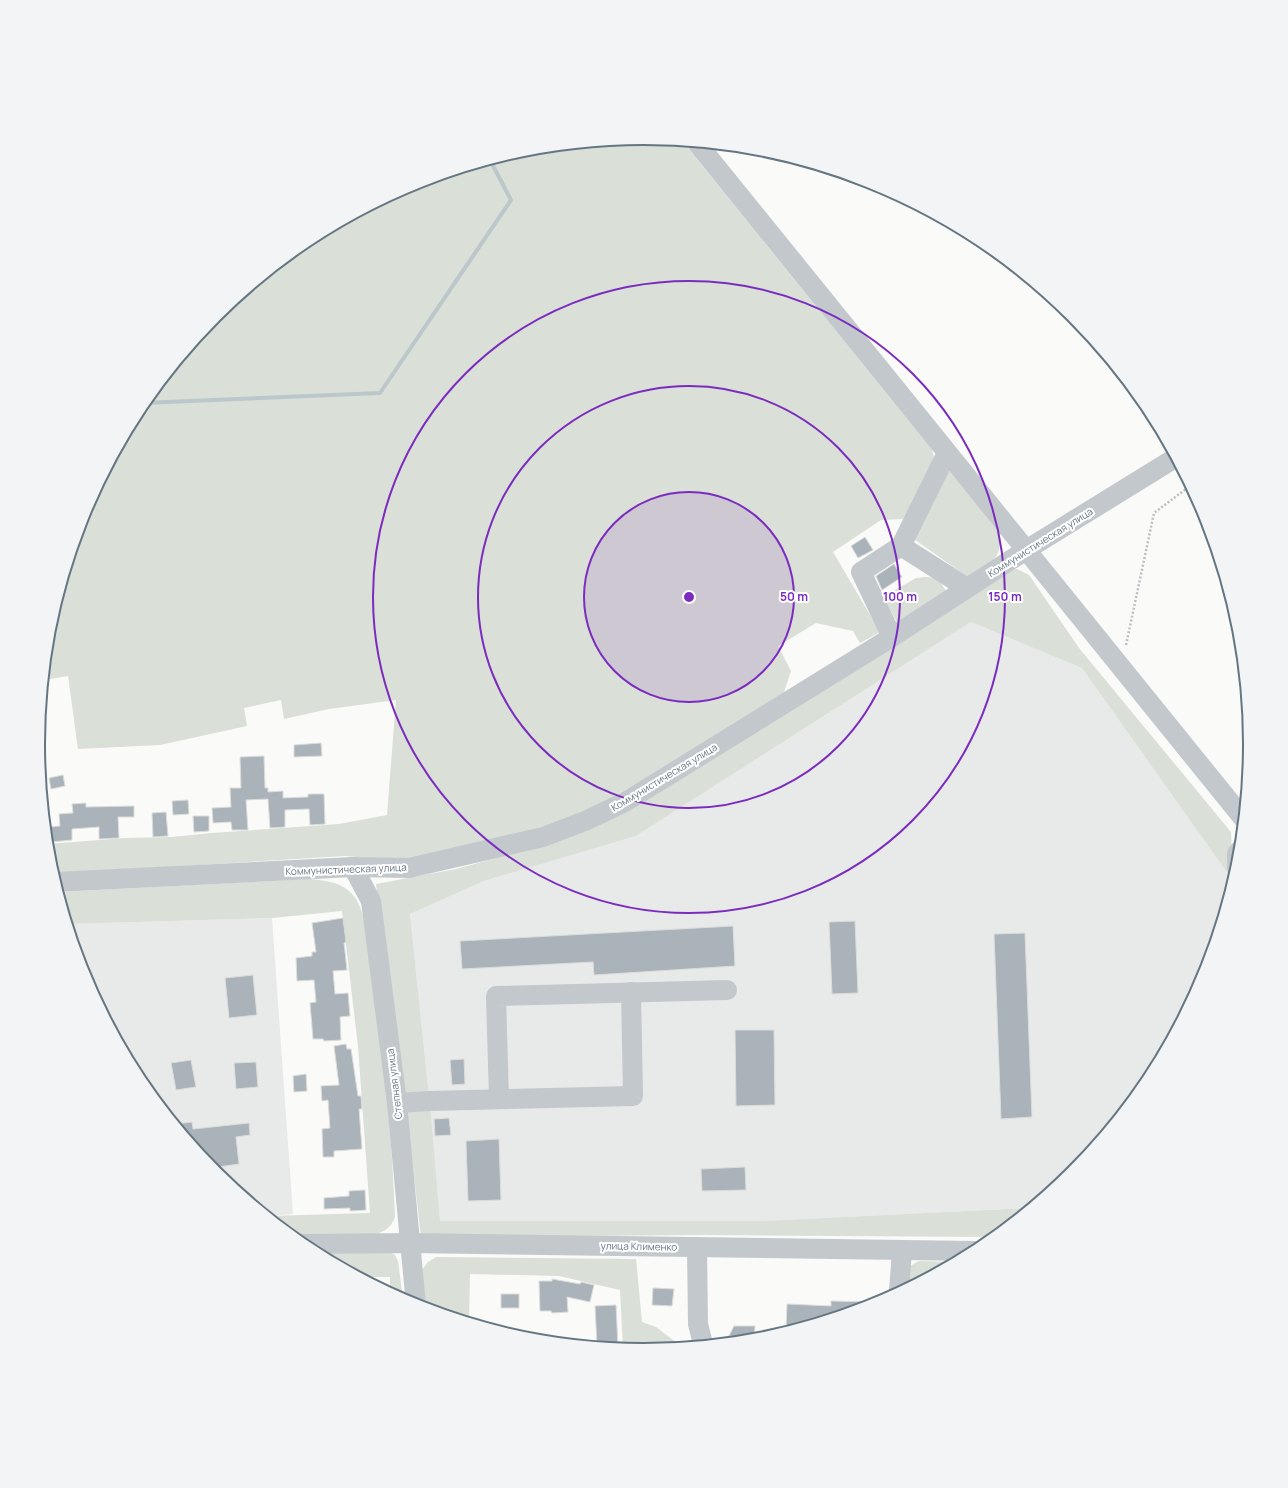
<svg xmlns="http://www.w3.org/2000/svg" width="1288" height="1488" font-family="Manrope,sans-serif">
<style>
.built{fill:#e8e9e9}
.green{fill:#dadfd7}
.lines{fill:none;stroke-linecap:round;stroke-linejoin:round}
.stream{stroke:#bbc7cb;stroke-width:4}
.building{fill:#aab3b9;stroke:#dcdcda}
.path{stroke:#bbbfc2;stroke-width:2.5;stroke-dasharray:2 2;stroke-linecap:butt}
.minor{stroke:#c3c8cc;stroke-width:20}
.ring{fill:none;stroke:#7b2cbf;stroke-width:2}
.labels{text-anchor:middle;stroke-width:4;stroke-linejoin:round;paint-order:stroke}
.street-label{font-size:10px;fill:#657683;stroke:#fff}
.rim{fill:none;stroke:#657683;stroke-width:2}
.centre{fill:#7b2cbf;stroke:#fff;stroke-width:2}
.ring-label{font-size:12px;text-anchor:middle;font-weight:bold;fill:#7b2cbf;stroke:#fff;stroke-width:4;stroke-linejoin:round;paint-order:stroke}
</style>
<rect width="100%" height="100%" fill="#fafaf8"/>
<g class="built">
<path d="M971,622L1082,668L1233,881L1204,976L1148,1081L1072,1173L1029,1208L762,1221H440L432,1125L410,914L484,881L636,836Z"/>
<path d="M272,918L293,1214L268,1216L215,1172L140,1080L84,976L68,924Z"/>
</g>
<g class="green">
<path d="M644,138L683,142L932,449L934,458L905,519L881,520L833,552L880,632L860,643L853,631L816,623L778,646L791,671L783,695L704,744L599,805L563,820L484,845L404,861L345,856L53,874L50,862L48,844L125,838L171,837L212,833L339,824L387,815L396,700L329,709L284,719L281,700L244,708L247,726L160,745L78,749L68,676L44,680L50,626L84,512L140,407L216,315L308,240L412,184L526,150Z"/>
<path d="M945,466L995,524C1007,557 994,560 969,578L914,539Z"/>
<path d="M1017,569L1029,575L1079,648L1231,832L1233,881L1082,668L971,622L636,836L484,881L410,914L432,1125L440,1221H762L1029,1208L994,1237L702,1235L421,1237L404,1089L376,884L456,869L540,846L1006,570Z"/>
<path d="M925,577C938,577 941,582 947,593L898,624L883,597L916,578Z"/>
<path d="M311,879C328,881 346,883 356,899C368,919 368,950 372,973C384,1054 392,1135 395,1217C391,1227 387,1230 377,1234H291L268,1216L370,1213L358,1046L342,911L272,918L68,924L59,892Z"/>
<path d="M390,1252L395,1255L398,1261L403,1299L390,1292V1277H362L317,1253Z"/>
<path d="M436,1257L636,1259L642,1322L656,1327L681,1346L644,1350L623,1348L620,1290L559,1276L470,1274L469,1321L422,1307V1270L428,1262Z"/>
<path d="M919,1261L955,1262L908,1287L910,1266Z"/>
</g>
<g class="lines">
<path class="stream" d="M143,403L380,393L511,200L490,160"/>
</g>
<g class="building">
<path d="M865,537L873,550L858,558L851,546Z"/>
<path d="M894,564L902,577L882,590L876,576Z"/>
<path d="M321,743L322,756L294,757V745Z"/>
<path d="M264,756L265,788H268V792L283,791V798L308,797V794H324L325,824L310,825L309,809L285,810V827L270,828L268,799L246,800L248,830H232L231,822L213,823L212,808L231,807L230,788H241L240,757Z"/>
<path d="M63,775L65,786L51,789L49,778Z"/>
<path d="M188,800L189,814L173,815L172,801Z"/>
<path d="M86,803V807L134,806V817H118L119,838L99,839V827L72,829V840L51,842L50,827L60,826L59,814L73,813L72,804Z"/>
<path d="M166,812L168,836L153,837L152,813Z"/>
<path d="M193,816H209V831L194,832Z"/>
<path d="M343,918L346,942L344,943L347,970L333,971L335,994L348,993L350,1016L340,1017L341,1040L324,1041L323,1039H313L310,1003L316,1002L314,980L297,981L296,958L312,956V952H316L312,923Z"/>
<path d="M855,921L858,993L832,994L829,922Z"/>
<path d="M733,926L735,966L594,975L593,962L462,969L460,941Z"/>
<path d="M1025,933L1032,1117L1001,1119L994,934Z"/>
<path d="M253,975L257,1015L229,1018L225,978Z"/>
<path d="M735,1030H774L775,1105L736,1106Z"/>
<path d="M346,1044L347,1049H351L358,1096H361L362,1109H359L362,1149L334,1151V1157H323L322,1129L330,1128L328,1100L322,1101L321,1086L339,1085L334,1046Z"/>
<path d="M464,1059L465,1084L452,1085L450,1060Z"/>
<path d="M191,1060L196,1087L176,1090L171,1063Z"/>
<path d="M256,1062L258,1087L236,1089L234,1063Z"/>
<path d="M306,1074L307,1091L294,1092L293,1076Z"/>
<path d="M449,1118L451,1135L435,1136L434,1119Z"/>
<path d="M192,1122L193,1129L249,1123L250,1135L236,1137L239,1164L211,1168L176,1124Z"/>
<path d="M499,1139L501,1200L468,1201L466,1141Z"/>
<path d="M745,1167L746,1190L702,1191L701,1169Z"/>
<path d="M365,1190L366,1210L350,1211V1208L324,1209V1198L349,1196V1191Z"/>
<path d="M552,1279L580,1284L581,1282L594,1285L590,1302L567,1297L568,1312L552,1313L551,1311H540L539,1281H552Z"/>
<path d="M653,1288L674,1289L672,1306L652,1305Z"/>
<rect x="501" y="1294" width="18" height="14"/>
<path d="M831,1301L875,1302V1304L786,1331L787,1304L831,1306Z"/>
<path d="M616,1305L618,1347L597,1345L595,1306Z"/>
<path d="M734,1326H755L754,1337L729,1336Z"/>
</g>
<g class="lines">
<path class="path" d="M1126,645L1154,513L1190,486"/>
<g class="minor">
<path d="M697,143L1243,818"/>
<path d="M901,546L967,588"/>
<path d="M892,637L861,572L901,546L947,453"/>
<path d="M353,867L371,901L397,1103L416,1305"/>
<path d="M1237,867V854L1240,850"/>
<path d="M56,882L353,867L409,868L543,837L585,821L623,803L661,780L892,637L1026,550L1175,458"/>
<path d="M499,1099L496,996L727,990"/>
<path d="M397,1103L430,1101L633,1096L631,992"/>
<path d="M303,1244L410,1243L975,1251"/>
<path d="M697,1247L698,1324L703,1344"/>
<path d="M899,1291L902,1251"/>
</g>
</g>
<circle cx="689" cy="597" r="105" fill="#7b2cbf" fill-opacity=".12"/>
<g class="ring">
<circle cx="689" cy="597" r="105"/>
<circle cx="689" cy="597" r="211"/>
<circle cx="689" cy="597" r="316"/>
</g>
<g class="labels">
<g class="street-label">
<text transform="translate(1040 542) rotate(-32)" y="4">Коммунистическая улица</text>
<text transform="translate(664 777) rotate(-31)" y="4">Коммунистическая улица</text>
<text transform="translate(346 869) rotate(-2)" y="4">Коммунистическая улица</text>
<text transform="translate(394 1084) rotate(-97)" y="4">Степная улица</text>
<text transform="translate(639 1246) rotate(1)" y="4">улица Клименко</text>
</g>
</g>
<path d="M0 0H1288V1488H0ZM45 744a599 599 0 1 1 1198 0a599 599 0 1 1-1198 0Z" fill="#f3f4f5" fill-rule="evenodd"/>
<path class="rim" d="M45 744a599 599 0 1 1 1198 0a599 599 0 1 1-1198 0Z"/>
<circle cx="689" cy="597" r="6" class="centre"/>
<g class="ring-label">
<text x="794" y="601">50 m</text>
<text x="900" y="601">100 m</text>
<text x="1005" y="601">150 m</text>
</g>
</svg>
